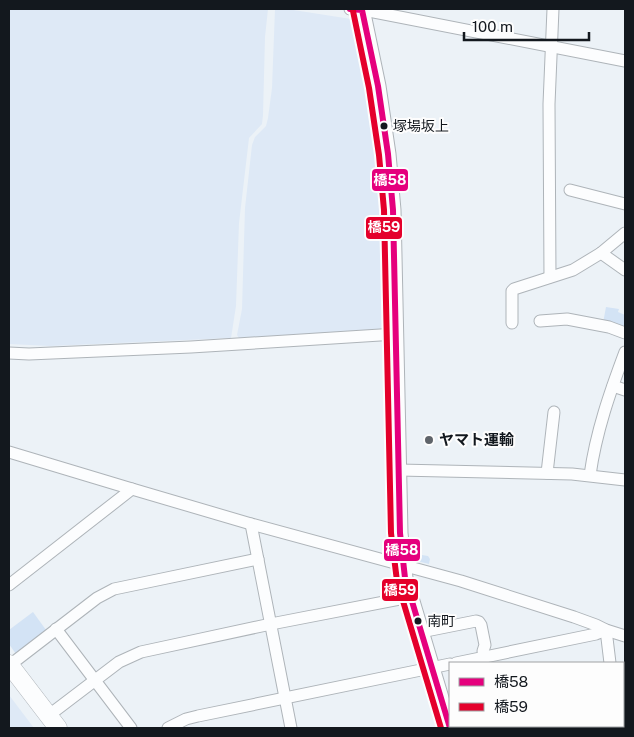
<svg xmlns="http://www.w3.org/2000/svg" width="634" height="737" font-family="'Public Sans','Noto Sans JP',sans-serif">
<style>
.built{fill:#dee9f6}
.green{fill:#d3e3f5}
.lines{fill:none;stroke-linecap:round;stroke-linejoin:round}
.minor-casing{stroke:#aeb4b9;stroke-width:13}
.major-casing{stroke:#aeb4b9;stroke-width:17}
.highway-casing{stroke:#aeb4b9;stroke-width:19}
.minor{stroke:#fcfdfe;stroke-width:11}
.major{stroke:#fcfdfe;stroke-width:15}
.highway{stroke:#fcfdfe;stroke-width:18}
.bus-1-casing{stroke:#fdfdfd;stroke-width:10}
.bus-2-casing{stroke:#fdfdfd;stroke-width:10}
.bus-1{stroke:#e5007d;stroke-width:6}
.bus-2{stroke:#e4002b;stroke-width:6}
.bus-dot{fill:#13181e;stroke:#fdfdfd;stroke-width:2}
.poi-dot{fill:#5f646a;stroke:#fdfdfd;stroke-width:2}
.labels{text-anchor:middle;stroke-width:4;stroke-linejoin:round;paint-order:stroke}
.bus-label{font-size:14px;fill:#13181e;stroke:#fdfdfd;text-anchor:start}
.poi-label{font-size:15px;font-weight:bold;fill:#13181e;stroke:#fdfdfd;text-anchor:start}
.line-badge{stroke:#fdfdfd;stroke-width:2}
.badge-label{font-size:14px;text-anchor:middle;font-weight:bold;fill:#fff}
</style>
<rect width="100%" height="100%" fill="#ecf2f7"/>
<g class="built">
<path d="M9,9H268L265,37L263,115L262,124L249,138L239,223L236,306L231,338L50,346L9,344Z"/>
<path d="M275,9H287L351,19L353,21L362,59L364,82L375,122L384,161L388,220L390,328L337,333L272,337L239,338L237,335L242,309L245,208L252,145L255,137L266,126L268,118L272,88Z"/>
<path d="M9,695L34,728H9Z"/>
</g>
<g class="green">
<path d="M606,307L619,309L618,312L625,315V330L603,323Z"/>
<path d="M410,553L428,556L430,559L429,564L413,560L411,559Z"/>
<path d="M33,612L46,630L16,654L9,644V630Z"/>
</g>
<g class="lines">
<defs>
<g id="minor">
<path d="M350,9L374,12L625,61"/>
<path d="M570,190L625,204"/>
<path d="M601,253L625,270"/>
<path d="M550,277L549,104L553,9"/>
<path d="M540,321L567,319L609,327L625,333"/>
<path d="M512,323V291L514,289L573,270L601,253L625,233"/>
<path d="M9,353L29,354L191,347L396,334"/>
<path d="M613,386L625,390"/>
<path d="M9,452L132,489L251,524L461,581L574,617L596,625L606,630L625,636"/>
<path d="M399,470L572,474L625,480"/>
<path d="M547,473L554,412"/>
<path d="M590,475C596,432 610,392 625,352"/>
<path d="M251,524L291,728"/>
<path d="M9,585L132,489"/>
<path d="M56,629L131,728"/>
<path d="M421,632L476,621L479,622L481,625L485,645L483,651L485,657"/>
<path d="M456,663L596,634L606,630L610,663"/>
<path d="M10,665L97,598L114,589L258,559"/>
<path d="M623,708H625"/>
<path d="M48,716L119,662L141,652L271,624L410,597"/>
<path d="M619,726V728"/>
<path d="M168,728L186,719L198,716L450,664"/>
<path d="M499,728L514,726"/>
</g>
<path id="major" d="M362,9L378,86L388,154L393,210L400,533L405,578L450,728"/>
<path id="highway" d="M9,664L58,728"/>
</defs>
<use href="#minor" class="minor-casing"/>
<use href="#major" class="major-casing"/>
<use href="#highway" class="highway-casing"/>
<use href="#minor" class="minor"/>
<use href="#major" class="major"/>
<use href="#highway" class="highway"/>
<defs>
<path id="bus-1" d="M350,9L362,10L378,86L388,154L393,210L400,533L405,578L450,728"/>
<path id="bus-2" d="M353,11L369,88L379,155L384,210L391,533L397,581L441,728"/>
</defs>
<use href="#bus-1" class="bus-1-casing"/>
<use href="#bus-2" class="bus-2-casing"/>
<use href="#bus-1" class="bus-1"/>
<use href="#bus-2" class="bus-2"/>
</g>
<g class="bus-dot">
<circle cx="384" cy="126" r="4.5"/>
<circle cx="418" cy="621" r="4.5"/>
</g>
<circle class="poi-dot" cx="429" cy="440" r="5"/>
<g class="labels">
<g class="bus-label">
<text x="393" y="131">塚場坂上</text>
<text x="427" y="626">南町</text>
</g>
<g class="poi-label">
<text x="439" y="445">ヤマト運輸</text>
</g>
</g>
<g class="line-badge">
<rect x="371" y="168" width="38" height="24" rx="5" fill="#e5007d"/>
<rect x="365" y="216" width="38" height="24" rx="5" fill="#e4002b"/>
<rect x="383" y="538" width="38" height="24" rx="5" fill="#e5007d"/>
<rect x="381" y="578" width="38" height="24" rx="5" fill="#e4002b"/>
</g>
<g class="badge-label">
<text x="390" y="185">橋58</text>
<text x="384" y="232">橋59</text>
<text x="402" y="555">橋58</text>
<text x="400" y="595">橋59</text>
</g>
<rect width="634" height="737" fill="none" stroke="#13181e" stroke-width="20"/>
<rect x="449" y="662" width="175" height="65" fill="#fdfdfd" stroke="#9fa1a4"/>
<rect x="459" y="678" width="25" height="8" fill="#e5007d" stroke="#9fa1a4"/>
<text x="494" y="687" font-size="15" fill="#13181e">橋58</text>
<rect x="459" y="703" width="25" height="8" fill="#e4002b" stroke="#9fa1a4"/>
<text x="494" y="712" font-size="15" fill="#13181e">橋59</text>
<path d="M464 32v8h125v-8" fill="none" stroke="#13181e" stroke-width="2.5"/>
<text x="472" y="32" font-size="15" fill="#13181e" stroke="#fdfdfd" stroke-width="4" paint-order="stroke">100 m</text>
</svg>
